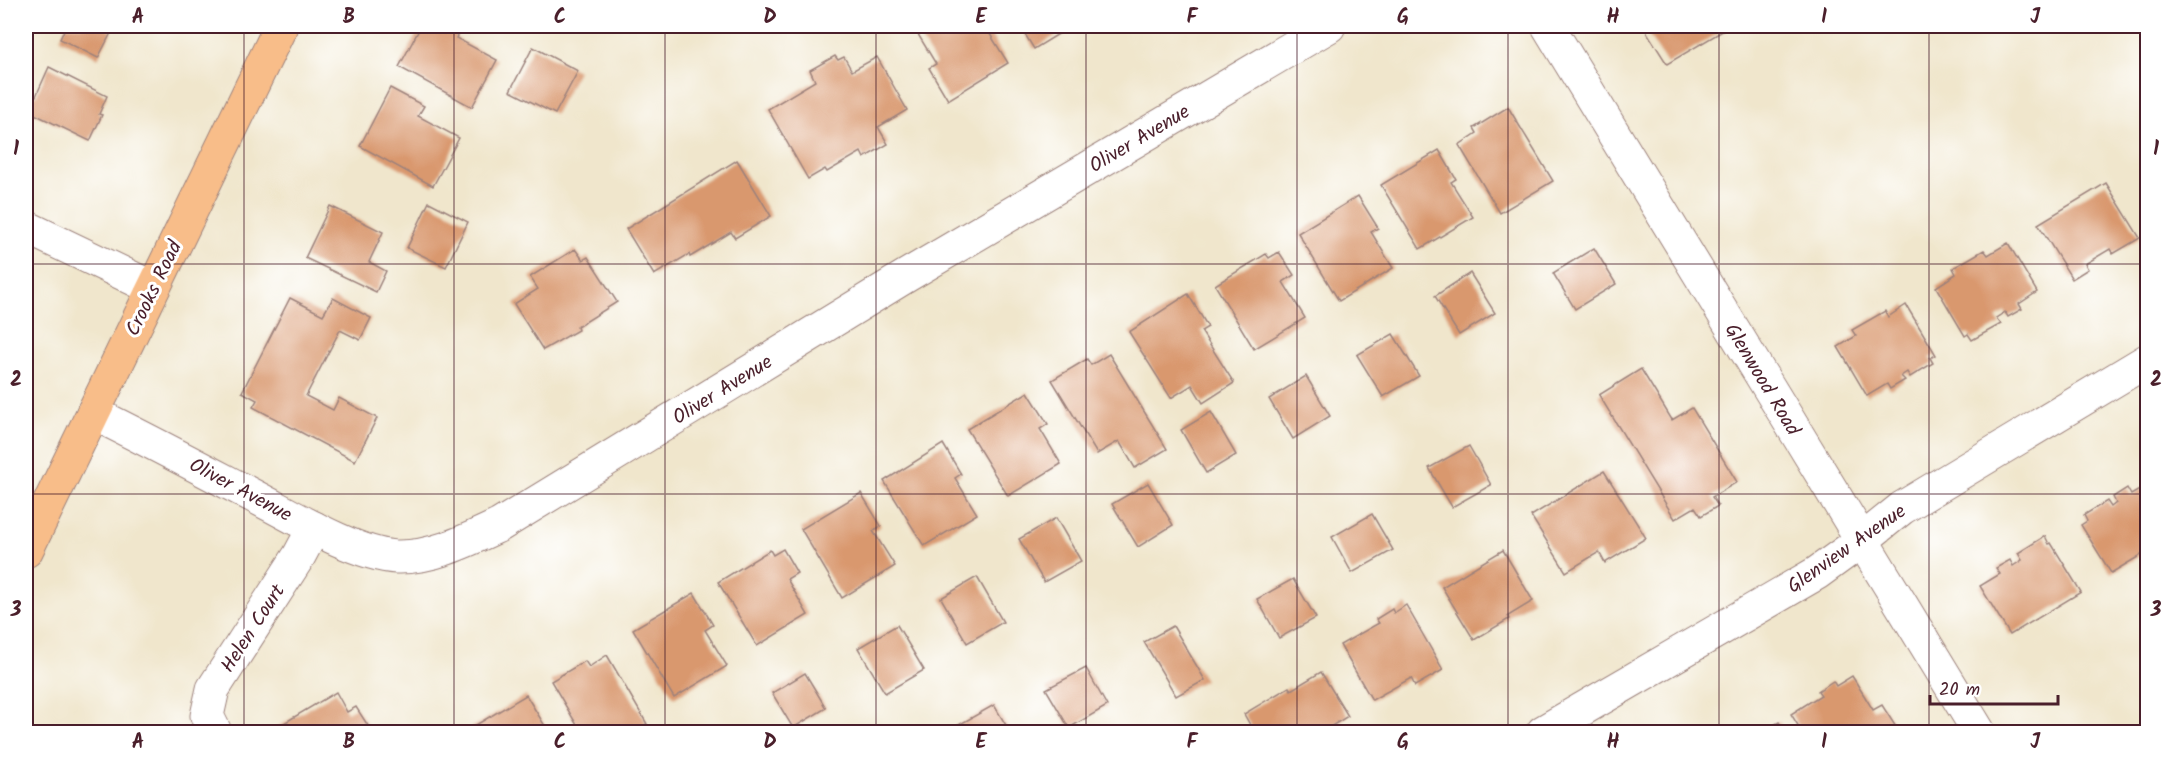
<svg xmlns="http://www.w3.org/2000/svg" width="2173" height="758" font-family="Kalam,sans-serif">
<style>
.building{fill:#d9986e}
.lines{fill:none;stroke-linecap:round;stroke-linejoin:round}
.minor-casing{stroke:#9d827c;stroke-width:35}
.major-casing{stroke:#9d827c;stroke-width:35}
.minor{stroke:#fff;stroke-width:33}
.major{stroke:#f8bd89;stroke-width:33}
.grid{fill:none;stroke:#4a1f2b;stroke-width:1.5;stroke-opacity:0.55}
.labels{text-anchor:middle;stroke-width:6;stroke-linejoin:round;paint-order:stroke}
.street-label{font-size:20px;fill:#4a1f2b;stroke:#fff}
.neatline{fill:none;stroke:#4a1f2b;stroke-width:2}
.grid-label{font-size:20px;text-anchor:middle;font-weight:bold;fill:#4a1f2b}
</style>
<rect width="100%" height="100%" fill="#fff"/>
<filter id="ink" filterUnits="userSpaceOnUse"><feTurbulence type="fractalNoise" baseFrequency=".0167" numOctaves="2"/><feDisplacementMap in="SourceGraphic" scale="12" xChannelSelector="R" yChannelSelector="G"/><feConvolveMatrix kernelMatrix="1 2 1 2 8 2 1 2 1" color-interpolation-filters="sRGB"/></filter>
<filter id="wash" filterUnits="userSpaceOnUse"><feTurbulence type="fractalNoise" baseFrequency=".008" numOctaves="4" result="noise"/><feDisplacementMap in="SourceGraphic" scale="24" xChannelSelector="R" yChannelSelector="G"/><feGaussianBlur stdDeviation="1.35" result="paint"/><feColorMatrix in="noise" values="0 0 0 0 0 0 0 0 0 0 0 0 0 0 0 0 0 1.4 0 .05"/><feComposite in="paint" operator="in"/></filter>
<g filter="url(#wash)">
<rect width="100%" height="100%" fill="#f0e6cc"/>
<g id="blocks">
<g class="building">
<path d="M66,26H100L112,31L98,58L60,39Z"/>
<path d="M421,26H456L461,28L456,38L497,60L472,107L399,67Z"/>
<path d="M913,26H985L1008,63L948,100L929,68L936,64Z"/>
<path d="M1020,26H1067L1058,31L1060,33L1034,49Z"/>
<path d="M1643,26H1731L1667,64Z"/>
<path d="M533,47L578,71L555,114L510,91Z"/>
<path d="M835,56L838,60L844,57L852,71L877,57L907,110L878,127L888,144L864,158L861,152L827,172L825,169L808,179L768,109L815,81L810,70Z"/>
<path d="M49,67L107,96L99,114L102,115L90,141L26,110V91L36,96Z"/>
<path d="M390,88L424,106L418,116L459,138L433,186L360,146Z"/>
<path d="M1508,107L1553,181L1500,213L1459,145L1477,133L1474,128Z"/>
<path d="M1439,150L1456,179L1451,182L1473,217L1420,249L1381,185Z"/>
<path d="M737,160L771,216L735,238L731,232L690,257L689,254L654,275L626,229Z"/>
<path d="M2106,183L2140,238L2113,254L2110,249L2085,264L2088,269L2072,279L2038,224Z"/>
<path d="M1358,196L1378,228L1371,232L1393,268L1339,301L1298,233Z"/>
<path d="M429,202L468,222L446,267L407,248Z"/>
<path d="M330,206L383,232L369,262L386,271L376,292L305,258Z"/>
<path d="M2008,243L2037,292L2019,304L2022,309L2008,317L2005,312L1996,318L2001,324L1972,340L1968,334L1965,336L1936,287L1956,274L1953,268L1984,250L1988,255Z"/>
<path d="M1594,248L1616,284L1575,309L1553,273Z"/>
<path d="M575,249L583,260L588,257L617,302L577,327L578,330L543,350L514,304L538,289L530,277Z"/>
<path d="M1279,252L1294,275L1283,282L1305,318L1254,349L1215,285L1266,254L1269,258Z"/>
<path d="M1470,273L1495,313L1459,335L1435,296Z"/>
<path d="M1188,294L1208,327L1201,331L1234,383L1203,403L1192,385L1171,398L1129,332Z"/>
<path d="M290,298L323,315L333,298L371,318L360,340L340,330L306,396L333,410L339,398L377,418L355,461L253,407L257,400L242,392Z"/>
<path d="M1906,305L1936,355L1930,358L1933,363L1910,377L1907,372L1901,376L1905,380L1890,389L1887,384L1867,396L1838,347L1856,336L1852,330L1885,311L1888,317Z"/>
<path d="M1393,334L1419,376L1383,397L1357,355Z"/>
<path d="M1109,354L1167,449L1135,468L1119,441L1097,454L1052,380L1087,359L1091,365Z"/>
<path d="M1641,369L1672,420L1692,408L1737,482L1712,497L1718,506L1701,516L1695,507L1675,519L1599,395Z"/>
<path d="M1306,376L1330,416L1293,439L1269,399Z"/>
<path d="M1028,392L1048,424L1040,429L1061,464L1008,496L967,429Z"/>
<path d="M1211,412L1236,455L1206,473L1181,430Z"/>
<path d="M943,444L961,474L955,478L977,514L924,546L884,481Z"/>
<path d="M1469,446L1491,485L1452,507L1429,468Z"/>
<path d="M1604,471L1646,538L1605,563L1599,552L1566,572L1531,516Z"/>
<path d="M1148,483L1173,525L1138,547L1112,504Z"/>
<path d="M2148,485V551L2111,573L2081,525L2087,521L2084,515L2107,501L2111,507L2116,503L2113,497L2127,488L2131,495Z"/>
<path d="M861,493L881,526L873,531L895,566L842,598L801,529Z"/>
<path d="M1372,514L1393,550L1352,573L1332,537Z"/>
<path d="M1056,518L1081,561L1044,582L1019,539Z"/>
<path d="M2045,536L2049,544L2051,543L2081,592L2010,635L1980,586L2000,574L1996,568L2010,560L2013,566L2022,560L2018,553Z"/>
<path d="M783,549L797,573L787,579L808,615L757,646L718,582L770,550L773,555Z"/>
<path d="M1503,550L1533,601L1508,616L1509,619L1474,640L1442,587Z"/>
<path d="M977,577L1003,622L967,643L941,598Z"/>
<path d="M1293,579L1316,618L1279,638L1257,599Z"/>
<path d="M694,593L713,625L705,630L727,666L674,698L633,629Z"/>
<path d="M1406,605L1443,670L1415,686L1411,678L1372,700L1340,645L1379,623L1376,619L1392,609L1394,613Z"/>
<path d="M897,625L924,670L885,693L858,648Z"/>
<path d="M1173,626L1205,680L1176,696L1144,642Z"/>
<path d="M607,655L647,724L633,732H581L551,681L585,661L589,667Z"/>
<path d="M1086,668L1107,706L1069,728L1046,689Z"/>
<path d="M1321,672L1348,716L1322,732H1254L1244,714L1289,687L1291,690Z"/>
<path d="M805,673L826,708L793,728L772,693Z"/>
<path d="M1852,676L1873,710L1882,705L1899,732H1802L1791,714L1821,695L1818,691L1833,681L1836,686Z"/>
<path d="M336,692L347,712L356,707L372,732H269Z"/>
<path d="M526,695L545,726L538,730L539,732H467L466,731Z"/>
<path d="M994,705L1010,732H958L955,727Z"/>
<path d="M1779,722L1785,732H1761Z"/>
</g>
</g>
</g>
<g filter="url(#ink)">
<use href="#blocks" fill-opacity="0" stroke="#9d827c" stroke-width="1.5"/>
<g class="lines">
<defs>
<g id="minor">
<path d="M1548,26L1979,732"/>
<path d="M26,227L153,288"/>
<path d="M93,413C150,441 206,471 263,501C297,519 358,555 396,557C433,558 468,540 500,525L906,276L1329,26"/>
<path d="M215,732L207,716L213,689L299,556L314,528"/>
<path d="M1543,732L1817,573L1861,541L1902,508L2148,360"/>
</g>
<path id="major" d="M26,551L281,26"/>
</defs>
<use href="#minor" class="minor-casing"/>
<use href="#major" class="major-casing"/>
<use href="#minor" class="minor"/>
<use href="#major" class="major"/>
</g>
</g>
<path class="grid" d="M244,26V732M454,26V732M665,26V732M876,26V732M1086,26V732M1297,26V732M1508,26V732M1719,26V732M1929,26V732M26,264H2148M26,494H2148"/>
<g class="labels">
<g class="street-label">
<text transform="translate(1139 138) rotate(-31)" y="7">Oliver Avenue</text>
<text transform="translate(153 288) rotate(-64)" y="7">Crooks Road</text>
<text transform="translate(1763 379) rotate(59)" y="7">Glenwood Road</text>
<text transform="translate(722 389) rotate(-32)" y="7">Oliver Avenue</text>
<text transform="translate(241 489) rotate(28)" y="7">Oliver Avenue</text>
<text transform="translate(1846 548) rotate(-35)" y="7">Glenview Avenue</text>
<text transform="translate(252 628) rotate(-57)" y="7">Helen Court</text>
</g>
</g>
<rect width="2173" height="758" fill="none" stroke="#fff" stroke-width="66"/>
<path d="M1930 695v9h128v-9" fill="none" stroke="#4a1f2b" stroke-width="3"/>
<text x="1939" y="695" font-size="18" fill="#4a1f2b" stroke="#ffffff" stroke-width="4.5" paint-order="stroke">20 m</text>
<rect x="33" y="33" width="2107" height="692" class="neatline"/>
<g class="grid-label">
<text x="138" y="23">A</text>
<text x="349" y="23">B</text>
<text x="560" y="23">C</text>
<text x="770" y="23">D</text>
<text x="981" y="23">E</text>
<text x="1192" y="23">F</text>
<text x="1403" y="23">G</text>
<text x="1613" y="23">H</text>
<text x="1824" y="23">I</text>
<text x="2035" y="23">J</text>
<text x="16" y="155">1</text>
<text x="2156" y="155">1</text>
<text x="16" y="386">2</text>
<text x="2156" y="386">2</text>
<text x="16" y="616">3</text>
<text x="2156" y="616">3</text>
<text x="138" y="748">A</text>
<text x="349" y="748">B</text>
<text x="560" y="748">C</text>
<text x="770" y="748">D</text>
<text x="981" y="748">E</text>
<text x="1192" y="748">F</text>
<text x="1403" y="748">G</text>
<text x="1613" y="748">H</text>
<text x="1824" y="748">I</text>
<text x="2035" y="748">J</text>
</g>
</svg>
